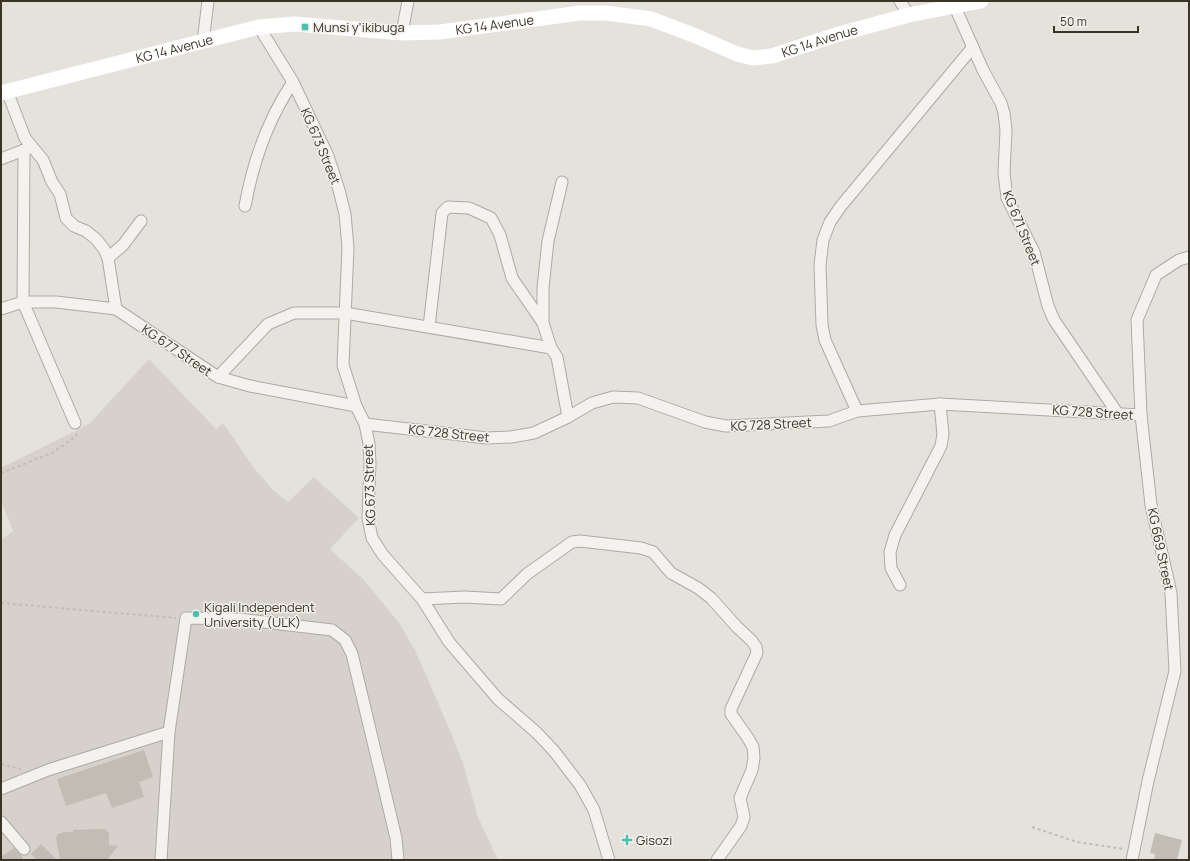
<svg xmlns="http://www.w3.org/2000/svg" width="1190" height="861" font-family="Manrope,sans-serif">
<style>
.built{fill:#d6d2cb}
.building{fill:#c1bdb4}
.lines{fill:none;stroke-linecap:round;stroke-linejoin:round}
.street-casing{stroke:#aeaaa2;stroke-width:13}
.path{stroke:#c0bdb7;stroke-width:2;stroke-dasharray:3 3;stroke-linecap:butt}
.street{stroke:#f4f2ef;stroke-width:11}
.secondary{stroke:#fff;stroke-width:15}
.poi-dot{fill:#49c2b2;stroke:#f3f0eb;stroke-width:1.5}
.labels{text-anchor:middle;stroke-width:3;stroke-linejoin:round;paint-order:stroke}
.street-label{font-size:13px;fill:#3a3427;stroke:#f3f0eb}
.poi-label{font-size:13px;fill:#3a3427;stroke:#f3f0eb;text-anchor:start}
</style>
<rect width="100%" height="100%" fill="#e5e2dc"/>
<path class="built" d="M149,359L216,429L223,423L254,468L274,491L288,502L314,477L359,518L330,549L364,580L400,624L416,652L451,733L463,763L478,817L498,860H1V540L13,531L1,501V468L89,424Z"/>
<g class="building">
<path d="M144,750L153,777L139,782L144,797L112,808L106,793L66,806L57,779Z"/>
<path d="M101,829H105L109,833V845L118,846L107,860H60L56,838L58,834L64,832H73V830Z"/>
<path d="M1155,833L1182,840L1177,860H1154L1155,854L1150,853Z"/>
<path d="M41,844L57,860H37L31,854Z"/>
<path d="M14,848L22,856V860H1V857Z"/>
</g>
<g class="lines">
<defs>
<g id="street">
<path d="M900,1L909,15"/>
<path d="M955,7L983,70L1001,103L1004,113L1006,130L1004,173L1007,198L1034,252L1048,306L1054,320L1118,414"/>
<path d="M259,27L293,82L328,156L339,190L345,214L348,248L343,365L356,406L365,424L369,444L370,463L368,518L372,538L383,555L422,599L449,642L498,699L537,733L554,751L580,785L594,810L609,860"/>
<path d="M402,33L408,1"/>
<path d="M203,42L208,1"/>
<path d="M7,91L25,138L43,160L52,182L60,194L66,218L74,226L86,231L96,239L104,249L108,258L116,309"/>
<path d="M24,150L23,302L75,423"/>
<path d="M1,159L29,148"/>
<path d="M245,206C253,162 268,119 293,82"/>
<path d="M108,258L123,245L141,221"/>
<path d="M1,309L23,302H56L116,309L218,377L250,386L356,406"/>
<path d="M543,323V288L548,241L562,182"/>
<path d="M429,327L442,213L448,207L469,208L491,218L500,235L512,278L543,323L551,348"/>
<path d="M218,377L268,324L294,313H345L551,348L557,357L568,417"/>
<path d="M857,411L825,340L822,325L820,265L823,240L830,222L841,206L973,47"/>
<path d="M365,424L487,438L511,437L534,433L568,417L592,403L613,397L638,398L705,422L726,426L829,421L857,411L940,404L1141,415"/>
<path d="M900,585L891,568L890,552L895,535L941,446L943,434L940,404"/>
<path d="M422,599L465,597L501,599L527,574L572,542L580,541L641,548L653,552L671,573L698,588L711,598L737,627L752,641L756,647L757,653L731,709V714L748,738L753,747L754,758L752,770L740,798L744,817L741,826L717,860"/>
<path d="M1,789L48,770L169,732"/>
<path d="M1,822L24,849"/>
<path d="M161,860L169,732L186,618L238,619L332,630L345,640L352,654L396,838L398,860"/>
<path d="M1132,860L1148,781L1175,671L1171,593L1151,505L1141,415L1137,320L1156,275L1179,260L1189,257"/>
</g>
</defs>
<use href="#street" class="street-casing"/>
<g class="path">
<path d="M1,473L52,453L75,437L77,434"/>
<path d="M1,603L176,618"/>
<path d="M1,764L21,769"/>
<path d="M1032,827L1077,842L1124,849"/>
</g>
<use href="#street" class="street"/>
<path class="secondary" id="s1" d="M1,93L259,27L295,24L402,33L440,32L580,13H606L651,19L696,36L737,54L753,58L772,56L839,34L909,15L981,1"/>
</g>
<g class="poi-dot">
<rect x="301" y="23" width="8" height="8" rx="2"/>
<circle cx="196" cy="614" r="4"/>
<path d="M625 834h4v4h4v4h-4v4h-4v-4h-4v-4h4z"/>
</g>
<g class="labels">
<g class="street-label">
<text dy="5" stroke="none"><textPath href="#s1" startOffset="503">KG 14 Avenue</textPath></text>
<text dy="5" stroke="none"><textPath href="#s1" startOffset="839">KG 14 Avenue</textPath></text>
<text dy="5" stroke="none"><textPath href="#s1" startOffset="179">KG 14 Avenue</textPath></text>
<text transform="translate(321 146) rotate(67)" y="5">KG 673 Street</text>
<text transform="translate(1022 228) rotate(68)" y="5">KG 671 Street</text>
<text transform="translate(177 350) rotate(34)" y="5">KG 677 Street</text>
<text transform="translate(1093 412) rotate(4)" y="5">KG 728 Street</text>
<text transform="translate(771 424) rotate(-3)" y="5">KG 728 Street</text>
<text transform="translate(449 433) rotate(6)" y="5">KG 728 Street</text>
<text transform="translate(369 485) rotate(-92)" y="5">KG 673 Street</text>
<text transform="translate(1161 549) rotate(78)" y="5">KG 669 Street</text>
</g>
<g class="poi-label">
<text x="313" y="32">Munsi y'ikibuga</text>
<text x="204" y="612">Kigali Independent<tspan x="204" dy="15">University (ULK)</tspan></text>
<text x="636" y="845">Gisozi</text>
</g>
</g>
<rect width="1190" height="861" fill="none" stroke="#3a3427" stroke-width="4"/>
<path d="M1054 26v6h84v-6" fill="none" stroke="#3a3427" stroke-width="2"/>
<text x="1060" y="26" font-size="12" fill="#3a3427" stroke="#f3f0eb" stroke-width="3" paint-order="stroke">50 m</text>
</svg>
